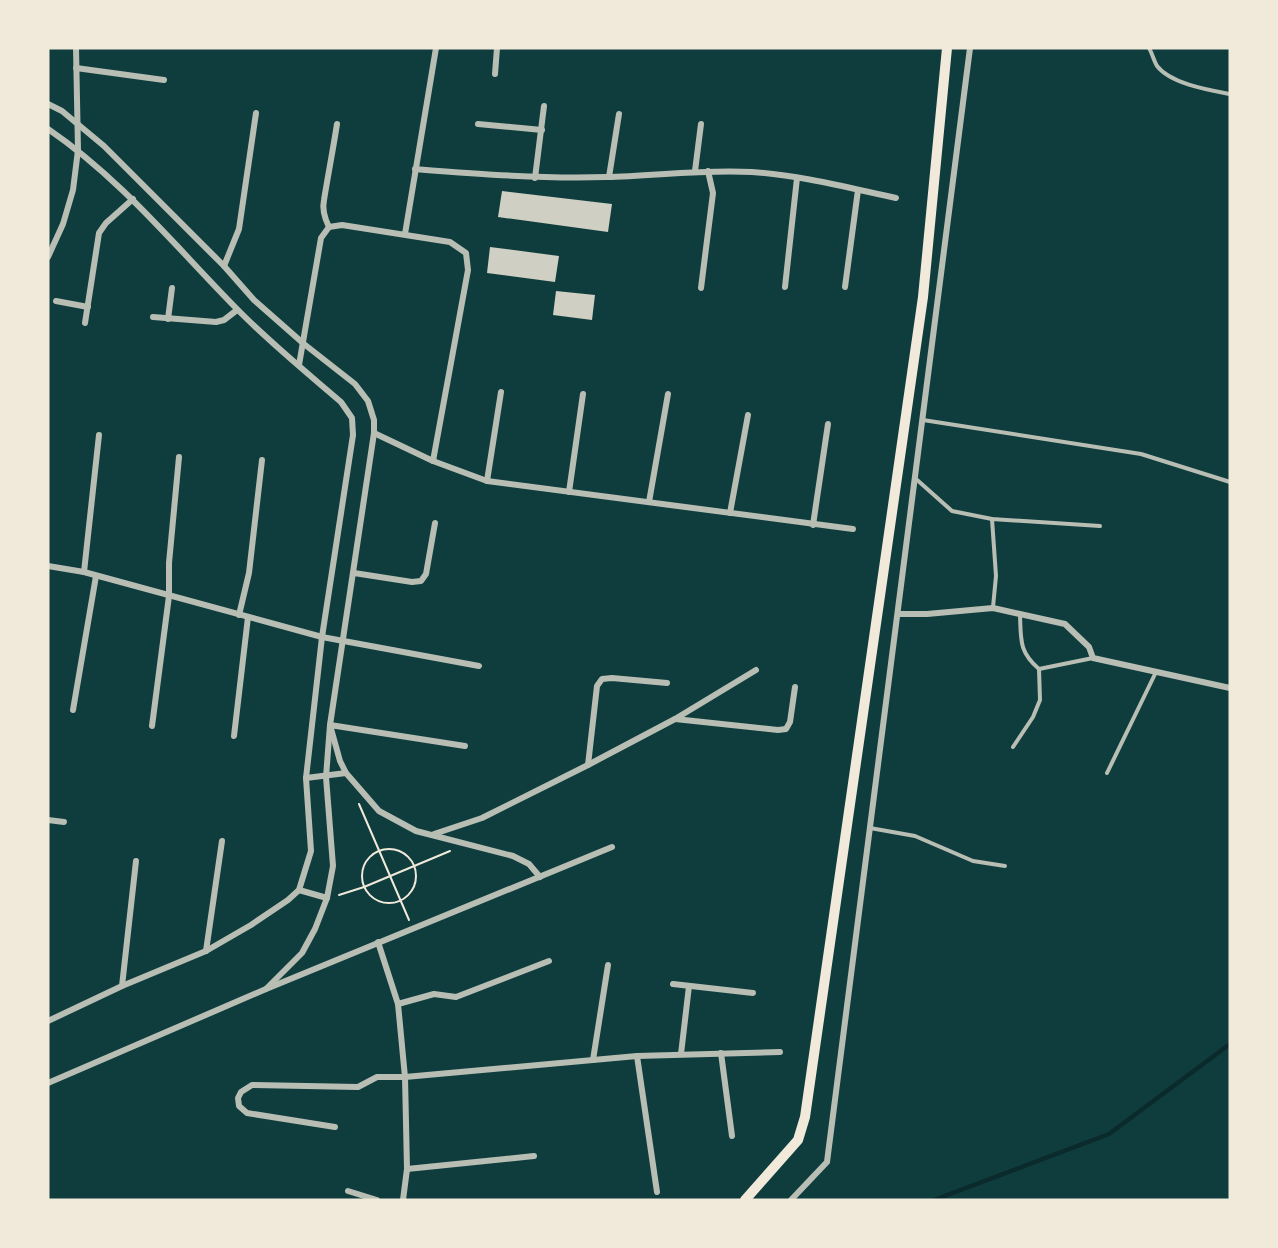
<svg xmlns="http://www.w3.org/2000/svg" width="1278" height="1248" font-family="Poppins,sans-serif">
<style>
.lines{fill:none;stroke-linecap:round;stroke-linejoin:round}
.stream{stroke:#0a2a2b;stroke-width:4.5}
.building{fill:#cfcfc3}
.path{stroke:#f1e9da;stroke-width:2}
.service{stroke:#b8beb3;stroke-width:4}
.minor{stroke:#b8beb3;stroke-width:6}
.secondary{stroke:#f1e9da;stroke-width:10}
</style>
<rect width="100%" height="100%" fill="#0f3d3e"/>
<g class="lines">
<path class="stream" d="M934,1200L1109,1134L1230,1044"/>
</g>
<g class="building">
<path d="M502,191L612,204L608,232L498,217Z"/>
<path d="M490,247L559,256L555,282L487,273Z"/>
<path d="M556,291L595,295L592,320L553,315Z"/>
</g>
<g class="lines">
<g class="path">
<path d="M359,804L409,920"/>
<circle cx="389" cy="876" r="27"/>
<path d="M339,895L364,887L450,851"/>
</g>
<g class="service">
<path d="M1149,48C1152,53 1154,61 1157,66C1171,84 1209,90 1230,94"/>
<path d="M923,420L1141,454L1230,482"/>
<path d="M916,479L952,511L992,519L1100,526"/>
<path d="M992,519L996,576L993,607"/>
<path d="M1039,669L1093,658"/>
<path d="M1013,747L1033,717L1040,700L1039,669C1019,652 1021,640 1020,615"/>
<path d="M1107,773L1156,672"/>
<path d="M870,828L915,836L973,861L1005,866"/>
</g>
<g class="minor">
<path d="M76,68L164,80"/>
<path d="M495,74L497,48"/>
<path d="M48,104L62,111L104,146L224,266L254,300L304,344L355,384L368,401L374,420V433L330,725L326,777L333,866L327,898L315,929L302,953L266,989"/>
<path d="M478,124L542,130"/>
<path d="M48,129C120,178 175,246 236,308C268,341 305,371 341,402L352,418L353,435L322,637L306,778L311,851L299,890L288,900L251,925L206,951L122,986L48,1021"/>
<path d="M415,169C479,174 542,179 606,177C655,176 703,169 752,172C800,175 849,188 896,198"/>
<path d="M695,171L701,124"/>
<path d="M609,177L619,114"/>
<path d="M535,178L544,106"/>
<path d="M329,227C325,219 322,209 324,200C328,175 333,150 337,124"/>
<path d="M405,234L436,48"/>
<path d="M48,257L63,224L73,190L78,150L76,48"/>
<path d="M224,266L239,229L256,113"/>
<path d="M785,287L797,178"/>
<path d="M845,287L858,190"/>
<path d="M701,288L713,193L708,171"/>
<path d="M56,301L88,307"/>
<path d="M153,317L216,322L224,320L237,310"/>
<path d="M168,319L172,288"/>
<path d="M85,323L99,233L106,223L133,199"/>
<path d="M299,365L321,238L329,227L342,225L450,242L466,253L468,270L433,461"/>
<path d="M374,433L433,461L487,481L853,529"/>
<path d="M487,481L501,392"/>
<path d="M569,492L583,394"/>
<path d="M649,502L668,394"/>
<path d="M730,513L748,415"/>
<path d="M813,525L828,424"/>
<path d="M48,566L84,572L322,637L479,666"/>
<path d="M84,572L99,435"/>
<path d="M354,573L412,582L421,581L426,574L435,523"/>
<path d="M898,614H927L993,608L1065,624L1089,647L1093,658L1230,688"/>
<path d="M239,615L249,573L262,460"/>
<path d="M73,710L96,576"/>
<path d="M675,719L778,730L786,729L790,722L795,687"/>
<path d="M152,726L169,596V563L179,457"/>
<path d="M234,736L248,617"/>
<path d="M465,746L330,725L340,761L346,773L379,811L416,831L513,856L529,864L540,877"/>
<path d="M588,765L597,686L602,679L612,678L667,683"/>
<path d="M306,778L346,773"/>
<path d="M48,820L64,822"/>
<path d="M434,834L482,818L588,765L675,719L756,670"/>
<path d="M299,890L327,898"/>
<path d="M378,942L398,1004L405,1077L407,1169L403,1200"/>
<path d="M206,951L222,841"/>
<path d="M673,984L753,993"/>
<path d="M122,986L136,861"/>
<path d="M398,1004L434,994L456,997L549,961"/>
<path d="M721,1053L732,1136"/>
<path d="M681,1054L689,986"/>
<path d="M637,1056L657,1192"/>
<path d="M593,1060L608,965"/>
<path d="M48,1083L266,989L612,847"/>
<path d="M335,1127L247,1113L239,1106L238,1098L241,1092L252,1085L358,1087L377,1077H405L637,1056L780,1052"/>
<path d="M407,1169L534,1156"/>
<path d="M348,1191L377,1200"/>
<path d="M791,1200L827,1162L970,48"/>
</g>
<path class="secondary" d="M745,1200L798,1140L805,1117L923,297L947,48"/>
</g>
<rect width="1278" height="1248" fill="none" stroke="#f1e9da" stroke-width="99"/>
</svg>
